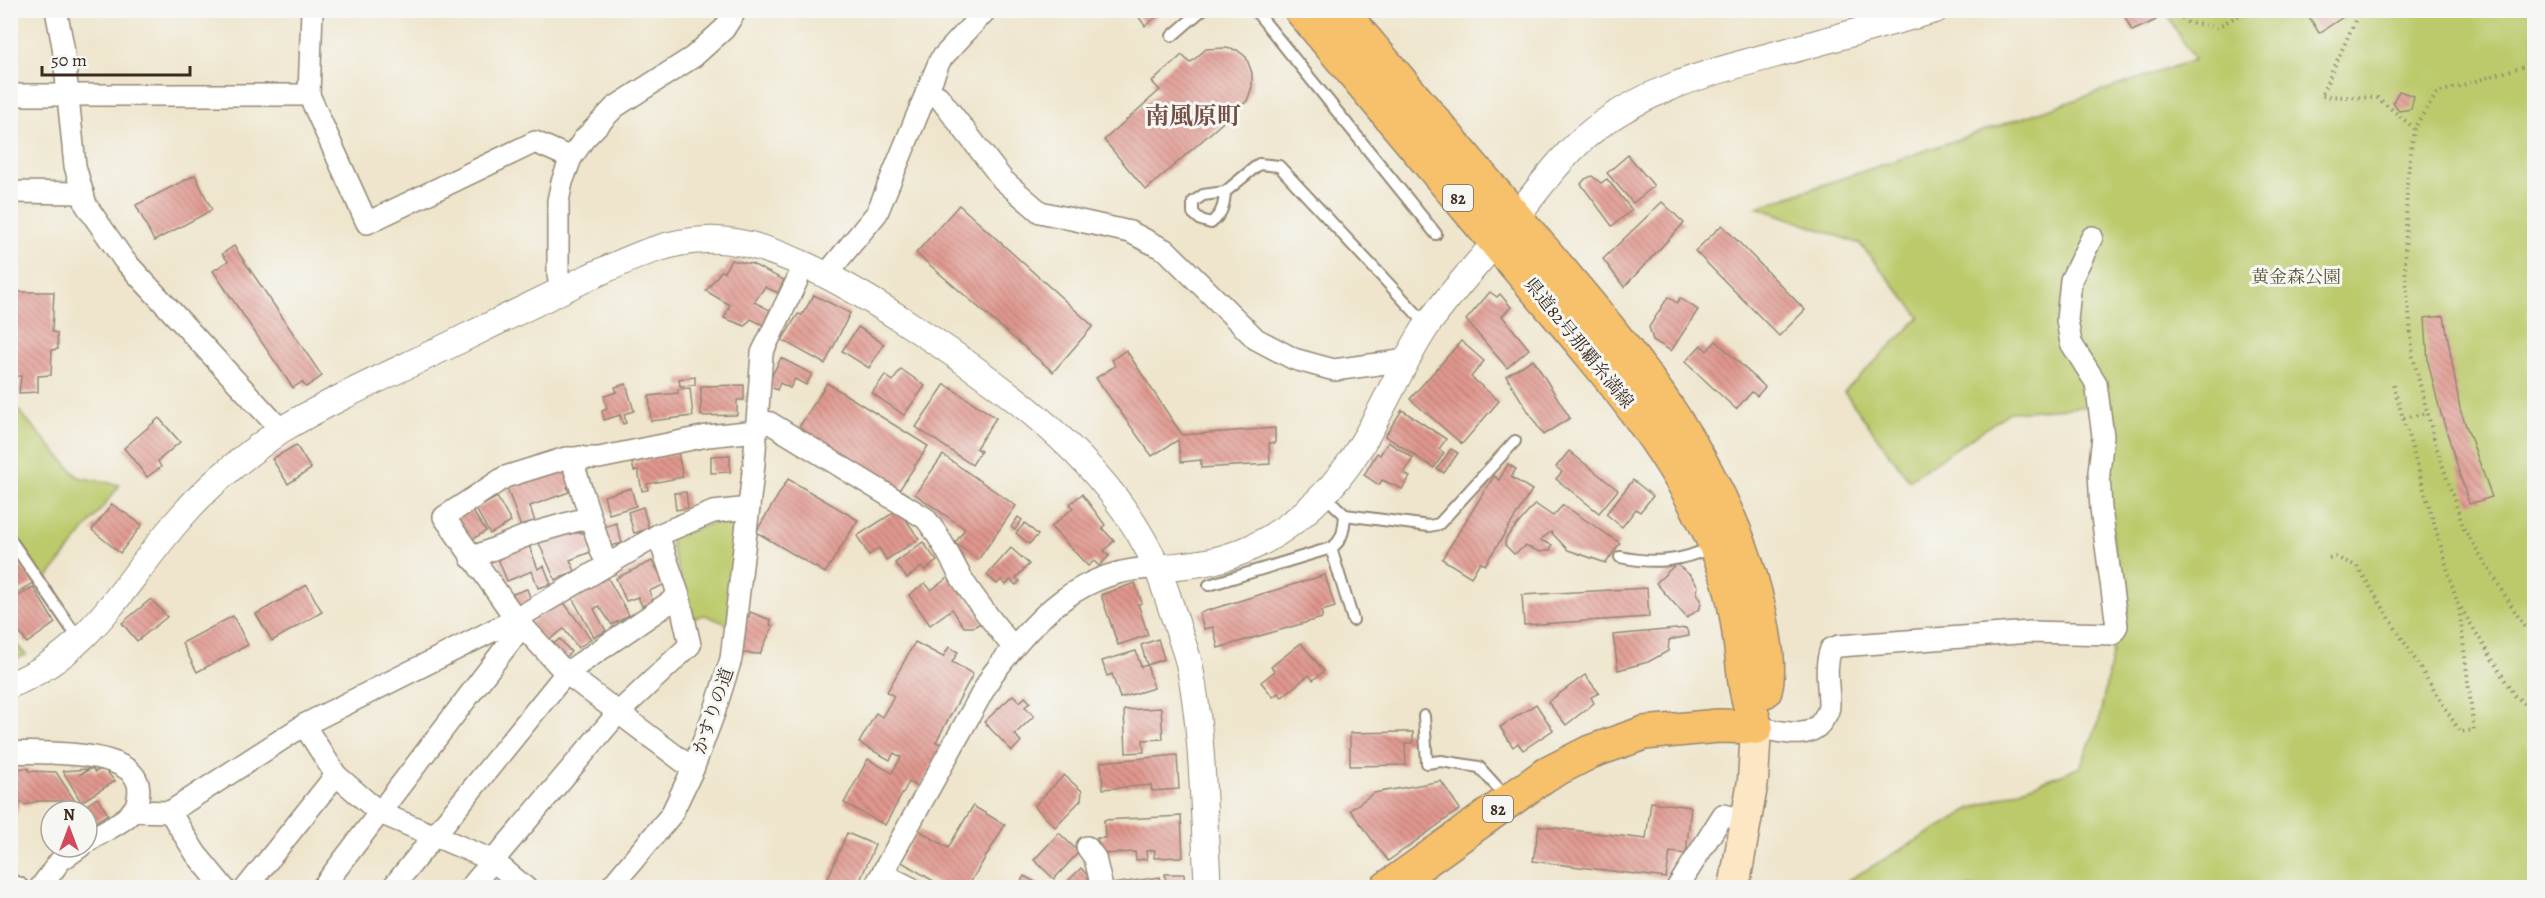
<svg xmlns="http://www.w3.org/2000/svg" width="2545" height="898" font-family="Alegreya,'Noto Serif JP',serif">
<style>
.green{fill:#bcca6c;stroke:#7c7a45;stroke-width:1.5}
.building{fill:url(#building-back-hatch)}
.lines{fill:none;stroke-linecap:round;stroke-linejoin:round}
.service-casing{stroke:#948875;stroke-width:14}
.minor-casing{stroke:#948875;stroke-width:24}
.tertiary-casing{stroke:#948875;stroke-width:28}
.secondary-casing{stroke:#948875;stroke-width:33}
.primary-casing{stroke:#948875;stroke-width:36}
.path{stroke:#948875;stroke-width:4;stroke-dasharray:1.5 4.5;stroke-linecap:butt}
.service{stroke:#fff;stroke-width:10}
.minor{stroke:#fff;stroke-width:21}
.tertiary{stroke:#fff;stroke-width:26}
.secondary{stroke:#fce6c4;stroke-width:30}
.primary{stroke:#f7c06b;stroke-width:33}
.labels{text-anchor:middle;stroke-width:6;stroke-linejoin:round;paint-order:stroke}
.shield{fill:#f6f6f2;stroke:#73675e;stroke-width:1.5}
.shield-label{font-size:16px;font-weight:bold;fill:#3b2a1e}
.park-label{font-size:18px;fill:#5b5232;stroke:#f6f6f2}
.street-label{font-size:18px;fill:#3b2a1e;stroke:#f6f6f2}
.district-label{font-size:24px;font-weight:bold;fill:#755045;stroke:#f6f6f2}
</style>
<defs>
<pattern id="building-back-hatch" width="6" height="6" patternUnits="userSpaceOnUse" patternTransform="scale(1.5)"><rect width="6" height="6" fill="#e0978e"/><path d="M-1 5l2 2M0 0l6 6M5-1l2 2" fill="none" stroke="#b77b73"/></pattern>
</defs>
<rect width="100%" height="100%" fill="#f6f6f2"/>
<filter id="ink" filterUnits="userSpaceOnUse"><feTurbulence type="fractalNoise" baseFrequency=".0167" numOctaves="2"/><feDisplacementMap in="SourceGraphic" scale="12" xChannelSelector="R" yChannelSelector="G"/><feConvolveMatrix kernelMatrix="1 2 1 2 8 2 1 2 1" color-interpolation-filters="sRGB"/></filter>
<filter id="wash" filterUnits="userSpaceOnUse"><feTurbulence type="fractalNoise" baseFrequency=".008" numOctaves="4" result="noise"/><feDisplacementMap in="SourceGraphic" scale="24" xChannelSelector="R" yChannelSelector="G"/><feGaussianBlur stdDeviation="1.35" result="paint"/><feColorMatrix in="noise" values="0 0 0 0 0 0 0 0 0 0 0 0 0 0 0 0 0 1.4 0 .05"/><feComposite in="paint" operator="in"/></filter>
<g filter="url(#wash)">
<rect width="100%" height="100%" fill="#eee5cc"/>
<g class="green">
<path d="M2165,11H2534V887H1837L1970,809L2080,767L2099,721L2122,603L2093,406L2010,412L1909,480L1844,392L1920,317L1860,244L1757,207L2194,60Z"/>
<path d="M10,401L78,477L120,485L45,581L18,539L11,543Z"/>
<path d="M722,520L730,521L737,526L729,625L705,615L692,618L671,545V537Z"/>
<path d="M11,639L26,655L11,661Z"/>
</g>
<g id="blocks">
<g class="building">
<path d="M1134,10H1165L1145,26Z"/>
<path d="M2122,10H2152L2156,20L2132,31Z"/>
<path d="M2315,10H2339L2343,17L2319,33L2308,15Z"/>
<path d="M1225,48L1237,50L1246,57L1252,73V87L1247,101L1146,190L1104,140L1160,90L1152,82L1182,55L1190,63L1206,49Z"/>
<path d="M2399,91L2414,96L2411,109L2399,111L2393,102Z"/>
<path d="M1628,155L1654,186L1633,203L1607,173Z"/>
<path d="M195,175L212,210L154,241L136,205Z"/>
<path d="M1592,176L1601,183L1607,179L1632,210L1612,226L1581,184L1585,179Z"/>
<path d="M1662,202L1684,223L1624,287L1603,259Z"/>
<path d="M959,205L1093,326L1053,372L916,253Z"/>
<path d="M1722,225L1805,310L1779,336L1695,251Z"/>
<path d="M234,246L322,376L306,387L302,382L293,388L213,271L228,261L222,254Z"/>
<path d="M731,260L752,264L784,280L778,293L765,287L754,302L770,310L763,325L751,319L745,326L724,318L730,305L706,291L721,271L724,272Z"/>
<path d="M10,292H54L52,332L57,333L58,349L52,350L51,375L38,376V392L19,393L21,376H10Z"/>
<path d="M1490,292L1497,297L1500,294L1511,307L1502,316L1529,349L1507,368L1466,320Z"/>
<path d="M814,295L850,313L825,364L782,340L798,314L802,315Z"/>
<path d="M1668,297L1677,303L1680,298L1698,310L1671,351L1653,340L1649,327Z"/>
<path d="M2444,316L2460,409L2492,497L2469,504L2439,407L2428,362L2425,318Z"/>
<path d="M858,327L884,344L869,368L842,351Z"/>
<path d="M1461,341L1484,361L1471,377L1499,401L1462,444L1410,399Z"/>
<path d="M1716,341L1765,387L1757,396L1752,392L1736,409L1685,362L1701,345L1707,351Z"/>
<path d="M1126,350L1182,435L1275,428V443H1269L1270,464L1201,468V460L1181,462L1178,440L1152,456L1096,378L1115,366L1112,360Z"/>
<path d="M781,358L812,374L806,385L795,379L790,388L780,383L777,390L767,385Z"/>
<path d="M1533,359L1570,418L1543,435L1506,376Z"/>
<path d="M901,369L925,386L904,415L872,393L885,375L893,381Z"/>
<path d="M695,377V385L680,386L679,379Z"/>
<path d="M827,383L928,446L898,492L798,429Z"/>
<path d="M626,384L634,411L624,414L626,423L623,424L620,415L604,420L602,411L607,409L604,396L617,392L615,387Z"/>
<path d="M945,384L996,418L976,448L981,451L972,465L916,427Z"/>
<path d="M744,385V400H737V415L701,416V386Z"/>
<path d="M690,388L693,416L651,421L649,396L678,393V389Z"/>
<path d="M1402,410L1446,439L1439,449L1444,453L1434,468L1385,436Z"/>
<path d="M159,418L180,442L158,461L161,467L147,477L124,448Z"/>
<path d="M1388,442L1413,458L1404,473L1410,477L1402,489L1382,480L1379,485L1364,475L1377,453L1380,455Z"/>
<path d="M296,445L311,469L288,484L272,459Z"/>
<path d="M1451,449L1458,453L1444,473L1437,469Z"/>
<path d="M1569,451L1618,490L1599,513L1556,479L1562,472L1556,467Z"/>
<path d="M678,453L683,477L647,484L648,490L642,491L638,470L634,471L632,463Z"/>
<path d="M730,455V472L711,473V456Z"/>
<path d="M943,455L1016,506L978,560L955,543L965,529L915,494Z"/>
<path d="M1508,464L1516,469L1511,477L1532,490L1485,565L1480,562L1471,577L1442,559L1494,476L1499,480Z"/>
<path d="M566,467L572,485L567,487L569,492L530,506L535,522L521,527L507,488Z"/>
<path d="M788,479L858,520L825,573L756,532Z"/>
<path d="M1633,480L1653,496L1640,512L1636,509L1622,527L1606,514Z"/>
<path d="M631,488L636,506L609,514L604,496Z"/>
<path d="M686,492L688,508L676,510L674,493Z"/>
<path d="M1082,494L1105,525L1102,528L1114,541L1104,551L1109,556L1099,566L1094,561L1088,566L1051,527L1073,508L1070,504Z"/>
<path d="M497,497L511,522L490,534L476,509Z"/>
<path d="M112,504L142,525L120,553L92,530Z"/>
<path d="M1535,504L1553,516L1563,505L1620,543L1606,563L1568,550L1551,532L1540,540L1552,545L1550,550L1540,552L1526,546L1514,554L1505,545L1506,538Z"/>
<path d="M643,507L649,529L634,533L628,512Z"/>
<path d="M471,509L486,531L468,542L454,520Z"/>
<path d="M899,509L919,539L886,560L879,548L869,555L857,536Z"/>
<path d="M1018,517L1022,520L1015,530L1011,527Z"/>
<path d="M616,523L622,543L607,547L604,527Z"/>
<path d="M1025,523L1038,535L1029,544L1016,533Z"/>
<path d="M562,533H586L593,551L570,560L575,571L555,580L539,543Z"/>
<path d="M923,542L937,561L925,570L922,567L907,578L895,563Z"/>
<path d="M528,543L538,569L544,566L551,584L538,588L532,571L507,581L497,556Z"/>
<path d="M1011,548L1029,564L1016,578L1020,581L1016,585L1010,580L1006,585L1001,580L997,584L987,575Z"/>
<path d="M10,549L33,583L10,597Z"/>
<path d="M652,561L666,584L649,591L653,601L642,606L638,597L626,601L616,578Z"/>
<path d="M1676,564L1690,575L1698,586L1697,593L1701,600L1700,608L1687,618L1656,583Z"/>
<path d="M605,573L629,615L612,625L599,606L594,609L606,631L594,637L570,594Z"/>
<path d="M1325,575L1335,607L1322,611V618L1218,648L1213,627L1204,629L1199,613Z"/>
<path d="M949,577L983,622L973,627H964L952,609L930,625L909,595L925,583L931,590Z"/>
<path d="M1135,583L1142,603L1138,604L1148,635L1118,645L1101,595Z"/>
<path d="M307,585L322,612L272,641L256,614Z"/>
<path d="M33,587L55,623L27,643L10,620V601Z"/>
<path d="M1647,588L1649,617L1524,625L1522,595Z"/>
<path d="M527,589L531,600L517,610L507,596Z"/>
<path d="M151,599L167,617L137,641L122,623Z"/>
<path d="M562,600L591,639L578,648L564,629L543,644L529,624Z"/>
<path d="M750,612L771,620L770,625L773,626L760,654L741,653L745,617H749Z"/>
<path d="M233,616L248,645L197,672L182,643Z"/>
<path d="M1686,628L1689,636L1669,640L1668,651L1648,662L1618,670L1613,635Z"/>
<path d="M560,639L571,652L561,661L549,647Z"/>
<path d="M1158,639L1164,659L1147,665L1154,688L1120,698L1112,674L1107,676L1102,661L1136,651L1141,667L1147,665L1141,645Z"/>
<path d="M915,642L943,657L949,647L958,652L952,662L973,674L936,742L943,745L920,788L909,782L885,825L844,803L868,759L892,773L901,757L894,753L890,760L859,743L876,713L882,717L894,696L887,692Z"/>
<path d="M1301,643L1324,671L1313,680L1309,675L1282,697L1278,693L1273,697L1261,682L1275,671L1271,667Z"/>
<path d="M1585,675L1599,693L1591,697L1594,703L1566,725L1548,702Z"/>
<path d="M1013,695L1020,702L1025,697L1030,702L1025,707L1034,716L1015,734L1021,742L1012,751L984,722Z"/>
<path d="M1536,704L1553,730L1523,750L1518,743L1513,747L1500,727Z"/>
<path d="M1161,708L1163,739L1143,740L1144,752L1126,753L1124,710Z"/>
<path d="M1405,732H1413V743H1405L1406,765L1350,766V733Z"/>
<path d="M1177,755L1179,789L1152,791L1151,785L1103,789L1101,762Z"/>
<path d="M28,768L29,771L56,772L75,801H38L25,805L20,801L10,829V769Z"/>
<path d="M92,768L95,772L103,768L115,781L81,802L63,771L88,769L79,775Z"/>
<path d="M1064,775L1082,791L1081,800L1055,827L1034,806Z"/>
<path d="M1441,781L1460,809L1388,861L1350,810L1374,793Z"/>
<path d="M97,798L108,814L94,823L84,807Z"/>
<path d="M1651,802L1691,807L1686,854L1670,852L1666,878L1533,861L1539,826L1646,839Z"/>
<path d="M973,806L1005,825L967,888H945L900,861L919,830L948,848Z"/>
<path d="M1181,816L1183,857L1154,858L1155,850L1146,851L1147,859L1136,860L1135,852L1101,854L1097,838H1105L1104,820Z"/>
<path d="M847,833L875,845L857,888H836L826,883Z"/>
<path d="M1059,833L1079,852L1054,879L1034,860Z"/>
<path d="M1081,868L1091,879L1092,888H1061Z"/>
<path d="M1165,874H1184L1185,888H1166Z"/>
<path d="M1024,876L1039,884L1045,888H1017Z"/>
<path d="M1160,877L1162,888H1112L1111,884Z"/>
<path d="M1560,882L1598,886V888H1559Z"/>
</g>
</g>
</g>
<g filter="url(#ink)">
<use href="#blocks" fill-opacity="0" stroke="#948875" stroke-width="1.5"/>
<g class="lines">
<defs>
<g id="service">
<path d="M1255,10L1436,234"/>
<path d="M1172,36L1202,10"/>
<path d="M1225,192L1203,195L1193,202V213L1201,220L1211,223C1222,214 1224,206 1225,192L1259,164L1279,166L1427,325"/>
<path d="M1324,495L1345,515L1429,526L1439,524L1515,441"/>
<path d="M10,539L71,628L83,638"/>
<path d="M1331,548L1353,620"/>
<path d="M1620,557C1654,564 1680,562 1712,547"/>
<path d="M1209,585L1331,548C1343,541 1344,528 1345,515"/>
<path d="M1424,716L1427,763L1441,761L1479,767L1507,798"/>
</g>
<g id="minor">
<path d="M56,10L63,46L75,166L86,205L124,260L281,430"/>
<path d="M927,92L938,96L1003,180L1040,212L1130,232L1167,251L1256,339L1294,359L1334,370L1407,360"/>
<path d="M10,95H309L312,10"/>
<path d="M309,95L367,223L535,142L571,158"/>
<path d="M10,192L83,193"/>
<path d="M825,276L877,213L940,60L986,10"/>
<path d="M561,291L558,275V201L562,182L571,158L584,139L615,107L693,57L724,29L736,10"/>
<path d="M758,420L770,423L925,518C941,537 950,558 962,579C977,603 995,625 1013,647"/>
<path d="M580,457L575,470L602,553L610,564"/>
<path d="M471,558L533,533L590,517"/>
<path d="M304,725L336,775L380,813L492,860L526,888"/>
<path d="M1756,727C1779,731 1811,743 1824,718C1827,714 1829,709 1829,705C1829,685 1824,668 1831,649L1839,646L2030,632L2112,634L2117,626L2101,509L2099,472L2103,436L2096,383L2071,343L2067,320L2071,280L2092,237"/>
<path d="M10,752C42,754 128,748 138,784C140,792 138,804 133,811C125,822 99,833 87,842"/>
<path d="M693,769L566,673L516,619L444,517L505,477L566,458H599L707,436L757,431"/>
<path d="M132,811L170,812L304,725L516,619L658,535L713,512L749,508"/>
<path d="M170,812L196,854L224,888"/>
<path d="M1087,847L1095,858L1102,888"/>
<path d="M883,874L911,888"/>
<path d="M10,885L18,888"/>
<path d="M40,888L60,861L80,847"/>
<path d="M246,888L336,775"/>
<path d="M322,888L522,626"/>
<path d="M392,888L566,673L679,596"/>
<path d="M470,888L618,713L690,645L679,596L658,535"/>
<path d="M610,888L671,815L693,769L714,713L731,659L754,464L762,353L804,266"/>
<path d="M874,888L992,675C1035,618 1081,568 1157,568"/>
<path d="M1677,888L1723,815L1747,820"/>
</g>
<g id="tertiary">
<path d="M1157,568C1175,566 1194,565 1212,561C1274,547 1328,500 1360,447C1384,408 1401,365 1426,327C1453,288 1487,255 1516,217C1538,189 1558,161 1585,137C1642,88 1718,70 1788,51C1837,37 1886,24 1935,10"/>
<path d="M10,685C94,651 125,580 181,517C210,483 245,456 281,430C340,395 404,368 466,337C507,317 548,297 589,277C627,260 663,241 706,240C768,237 849,286 901,319C997,381 1112,461 1158,570C1165,587 1170,605 1176,622C1180,637 1187,653 1190,668C1204,740 1203,815 1208,888"/>
</g>
<path id="secondary" d="M1734,888L1753,781L1756,727"/>
<g id="primary">
<path d="M1301,10C1371,94 1441,178 1511,260C1588,351 1677,447 1721,559C1737,599 1740,641 1745,683C1747,698 1752,713 1756,727"/>
<path d="M1340,10C1399,79 1457,149 1516,218C1617,337 1730,461 1761,619C1765,642 1771,668 1765,691"/>
<path d="M1387,888L1545,775L1590,752L1644,733L1718,726L1756,727"/>
</g>
</defs>
<use href="#service" class="service-casing"/>
<use href="#minor" class="minor-casing"/>
<use href="#tertiary" class="tertiary-casing"/>
<use href="#secondary" class="secondary-casing"/>
<use href="#primary" class="primary-casing"/>
<g class="path">
<path d="M2173,10L2188,23L2217,27L2249,10"/>
<path d="M2360,10L2321,96L2378,98L2414,128"/>
<path d="M2534,63L2437,93L2414,128L2407,181L2405,269L2413,357L2436,446L2464,529L2524,626L2534,634"/>
<path d="M2404,418L2427,413"/>
<path d="M2329,558L2335,557L2357,566L2460,732L2474,730L2459,608L2393,384"/>
<path d="M2461,608L2514,695L2534,711"/>
</g>
<use href="#service" class="service"/>
<use href="#minor" class="minor"/>
<use href="#tertiary" class="tertiary"/>
<use href="#secondary" class="secondary"/>
<use href="#primary" class="primary"/>
</g>
</g>
<g class="labels">
<g class="shield">
<rect x="1443" y="185" width="30" height="26" rx="4.5"/>
<rect x="1483" y="796" width="30" height="26" rx="4.5"/>
</g>
<g class="shield-label">
<text x="1458" y="204">82</text>
<text x="1498" y="815">82</text>
</g>
<g class="park-label">
<text x="2296" y="283">黄金森公園</text>
</g>
<g class="street-label">
<text transform="translate(1579 343) rotate(51)" y="6">県道82号那覇糸満線</text>
<text transform="translate(713 711) rotate(-71)" y="6">かすりの道</text>
</g>
<g class="district-label">
<text x="1193" y="124">南風原町</text>
</g>
</g>
<rect width="2545" height="898" fill="none" stroke="#f6f6f2" stroke-width="36"/>
<g transform="translate(69 829)"><circle r="28" fill="#f6f6f2" stroke="#aba49d" stroke-width="1.5"/>
<path d="M0-4.5L10 22L0 15L-10 22Z" fill="#d1495b"/>
<text y="-9" font-size="16" font-weight="bold" text-anchor="middle" fill="#3b2a1e">N</text>
</g>
<path d="M42 66v9h148v-9" fill="none" stroke="#3b2a1e" stroke-width="3"/>
<text x="51" y="66" font-size="18" fill="#3b2a1e" stroke="#f6f6f2" stroke-width="4.5" paint-order="stroke">50 m</text>
</svg>
